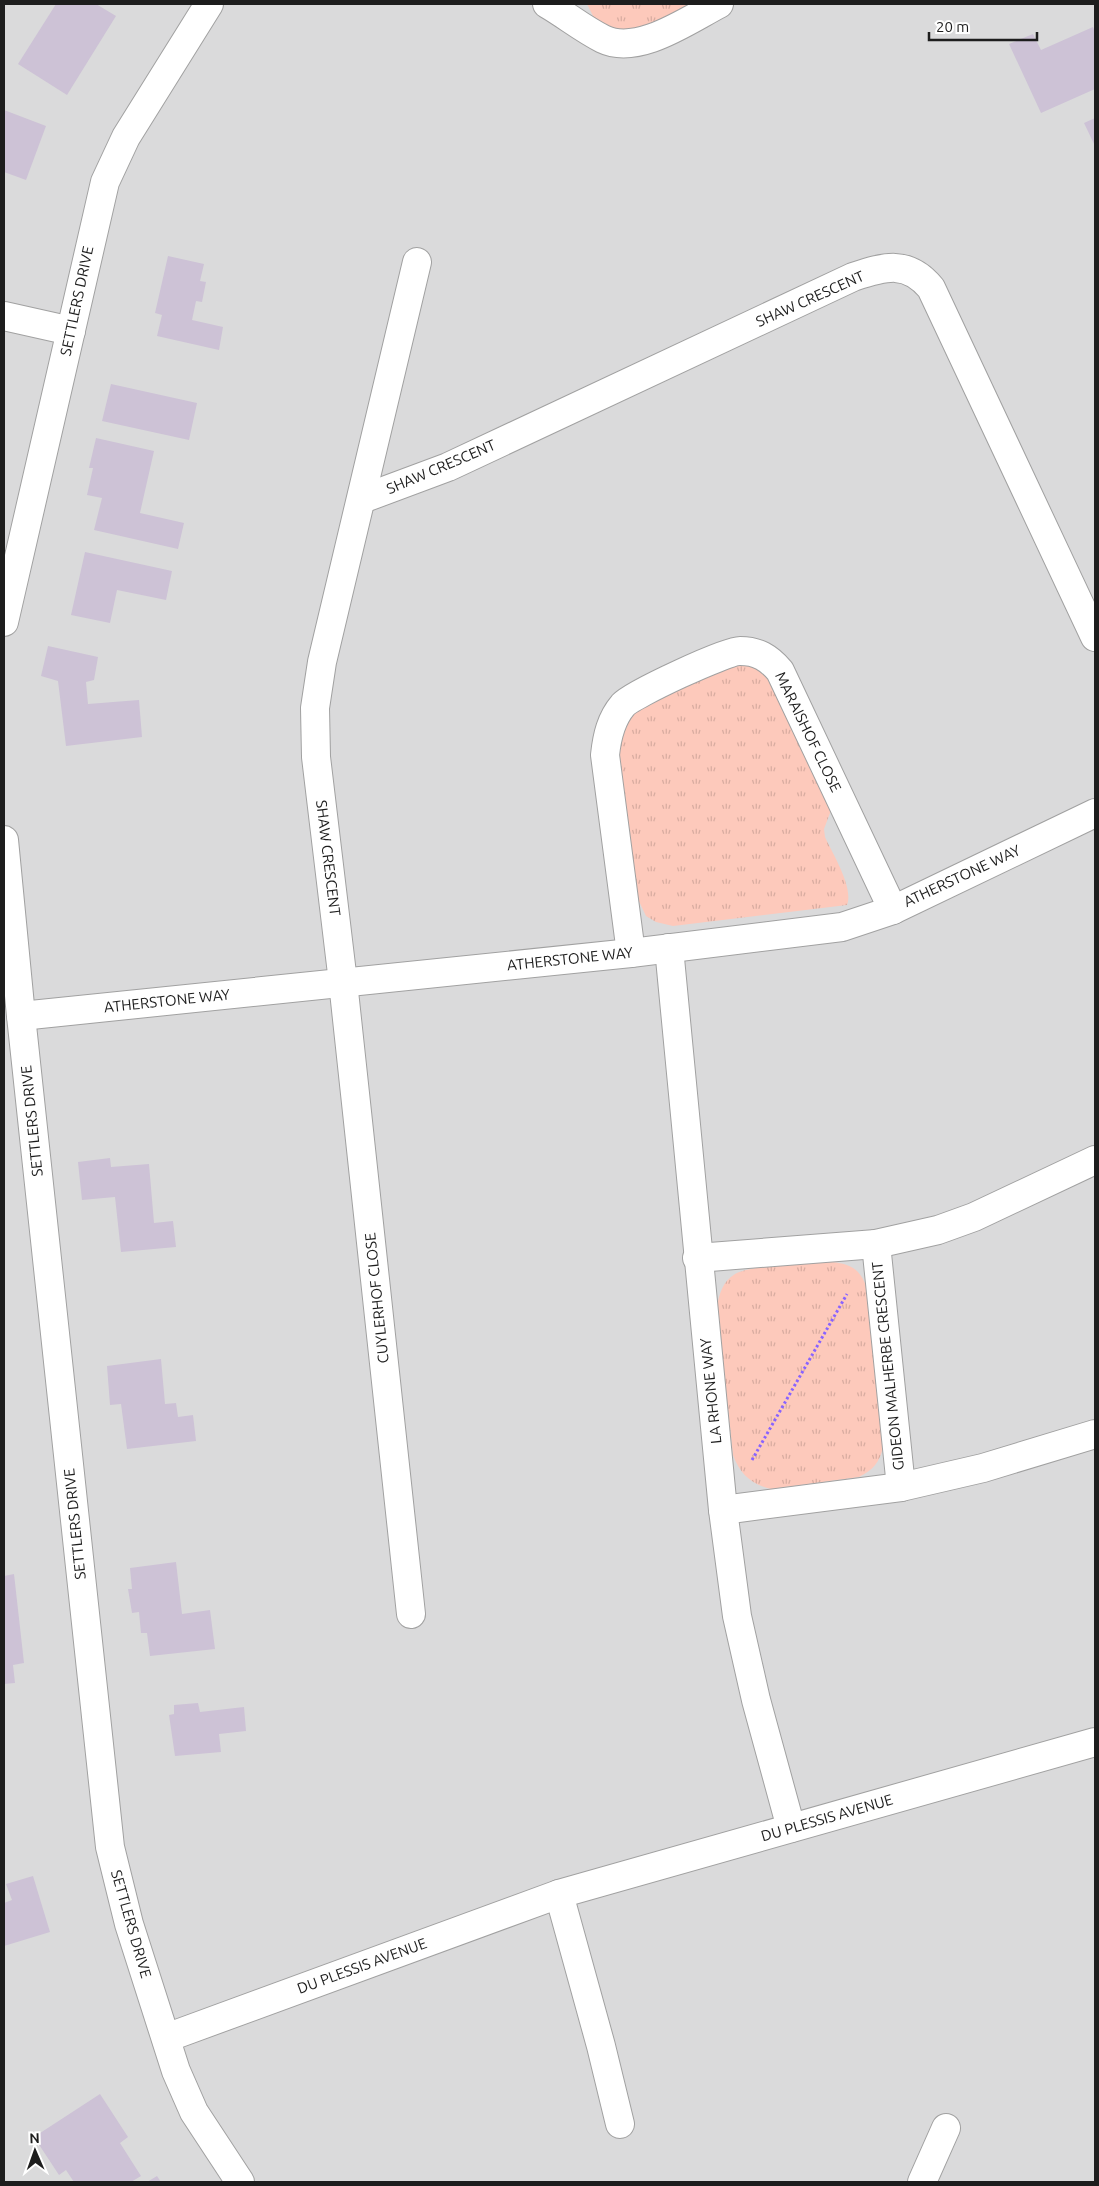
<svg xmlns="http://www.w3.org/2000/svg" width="1099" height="2186" font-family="Ubuntu,sans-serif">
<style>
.residential{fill:#dadadb}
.park{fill:url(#park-tufts)}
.building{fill:#cdc2d6}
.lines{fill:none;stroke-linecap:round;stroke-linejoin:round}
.minor-casing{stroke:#a1a1a1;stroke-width:30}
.path{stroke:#8963ff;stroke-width:3;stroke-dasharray:2.5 2.5;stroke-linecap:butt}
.minor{stroke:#fff;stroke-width:28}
.labels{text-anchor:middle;stroke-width:5;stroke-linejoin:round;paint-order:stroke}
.street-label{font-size:15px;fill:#1d1d1d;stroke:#fff}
</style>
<defs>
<pattern id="park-tufts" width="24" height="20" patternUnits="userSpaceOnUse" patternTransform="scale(1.25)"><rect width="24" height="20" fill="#fdc9bb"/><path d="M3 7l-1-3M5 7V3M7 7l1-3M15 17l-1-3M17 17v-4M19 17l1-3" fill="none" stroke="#d8aca0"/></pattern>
</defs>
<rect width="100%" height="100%" fill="#ece2ef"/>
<rect class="residential" x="4" y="4" width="1091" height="2178"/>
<g class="park">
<path d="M587,4H696L638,31L614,33L595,20Z"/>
<path d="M735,661L763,664L833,805L824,829L825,837C832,853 854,887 847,905L673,926L656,922L646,916L634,891L618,742L625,718Z"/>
<path d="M832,1262C853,1264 862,1271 868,1292L883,1447C880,1462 873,1470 859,1477L771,1489C751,1484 740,1474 733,1455L717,1307C719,1294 723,1281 735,1274C754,1264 808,1264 832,1262Z"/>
</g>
<g class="building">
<path d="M56,4H96L116,16L67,95L18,64Z"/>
<path d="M1093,27L1095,32V89L1041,113L1009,44L1033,34L1041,50Z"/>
<path d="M4,110L46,126L26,180L4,172Z"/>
<path d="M1095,118V146L1084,123Z"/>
<path d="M168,256L204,264L200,281L206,282L202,302L196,301L192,320L223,327L219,350L157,336L162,315L155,313Z"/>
<path d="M111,384L197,403L189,440L102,421Z"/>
<path d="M96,438L154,451L140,513L184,523L178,549L94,530L102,498L87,495L93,468H89Z"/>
<path d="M85,552L172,571L166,600L117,590L110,623L71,615Z"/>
<path d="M48,646L98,657L94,680L86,682L88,704L139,700L142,737L66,746L58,681L41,676Z"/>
<path d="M110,1158L111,1167L149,1164L154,1223L173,1221L176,1247L121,1252L115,1197L82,1200L78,1162Z"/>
<path d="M161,1359L165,1404L176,1403L178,1417L193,1415L196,1441L127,1449L121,1404L110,1405L107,1366Z"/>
<path d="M176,1562L182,1614L210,1610L215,1649L150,1656L147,1633H141L139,1612L132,1613L128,1589H132L130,1568Z"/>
<path d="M14,1574L24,1663L13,1665L15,1683L4,1684V1576Z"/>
<path d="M198,1703L200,1712L244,1707L246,1731L219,1734L221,1752L175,1756L169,1715L174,1714V1705Z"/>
<path d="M33,1876L50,1932L4,1946V1903L12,1900L6,1884Z"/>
<path d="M100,2094L128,2137L120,2143L141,2176L131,2182H74L66,2170L59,2175L34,2137Z"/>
<path d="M157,2176L161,2182H147Z"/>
</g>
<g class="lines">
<defs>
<g id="minor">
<path d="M547,4C566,15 583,29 603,39C638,56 688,20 719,4"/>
<path d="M4,316L71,331"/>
<path d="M362,499L448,467L853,277C884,267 907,259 931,288L1095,637"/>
<path d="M4,622L105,182L126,137L209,4"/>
<path d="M4,840L21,1016L110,1847L129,1924L176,2071L194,2112L240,2182"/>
<path d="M669,948L723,1510L737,1616L756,1700L791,1828"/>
<path d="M631,953L605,755C607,736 611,719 623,705C633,694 726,651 740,651C758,651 769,658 780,671L893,910"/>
<path d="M21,1016L631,953L842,927L893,910L1095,813"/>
<path d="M876,1244L901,1487"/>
<path d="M697,1258L876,1244L938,1230L974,1217L1095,1160"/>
<path d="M723,1510L901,1487L983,1468L1095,1434"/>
<path d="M411,1614L343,982L316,757L315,708L322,662L417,262"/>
<path d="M559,1894L601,2046L620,2124"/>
<path d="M166,2038L559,1894L1095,1742"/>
<path d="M922,2182L946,2128"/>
</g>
</defs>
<use href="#minor" class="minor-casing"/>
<path class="path" d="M752,1460L847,1294"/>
<use href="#minor" class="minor"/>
</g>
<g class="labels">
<g class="street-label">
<text transform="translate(810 299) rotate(-24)" y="5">SHAW CRESCENT</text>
<text transform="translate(77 301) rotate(-78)" y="5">SETTLERS DRIVE</text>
<text transform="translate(441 467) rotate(-23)" y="5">SHAW CRESCENT</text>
<text transform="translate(808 732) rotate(64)" y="5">MARAISHOF CLOSE</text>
<text transform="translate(328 858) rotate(83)" y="5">SHAW CRESCENT</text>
<text transform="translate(962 876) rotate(-25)" y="5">ATHERSTONE WAY</text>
<text transform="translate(570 959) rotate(-6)" y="5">ATHERSTONE WAY</text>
<text transform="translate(167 1001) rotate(-6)" y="5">ATHERSTONE WAY</text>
<text transform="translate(32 1121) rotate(-96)" y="5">SETTLERS DRIVE</text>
<text transform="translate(377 1298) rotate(-96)" y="5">CUYLERHOF CLOSE</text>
<text transform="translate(888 1366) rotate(-96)" y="5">GIDEON MALHERBE CRESCENT</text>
<text transform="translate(711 1391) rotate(-96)" y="5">LA RHONE WAY</text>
<text transform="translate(75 1524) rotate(-96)" y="5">SETTLERS DRIVE</text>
<text transform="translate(827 1818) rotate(-16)" y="5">DU PLESSIS AVENUE</text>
<text transform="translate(131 1924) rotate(74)" y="5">SETTLERS DRIVE</text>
<text transform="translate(362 1966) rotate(-20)" y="5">DU PLESSIS AVENUE</text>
</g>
</g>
<rect width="1099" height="2186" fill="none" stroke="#1d1d1d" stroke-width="10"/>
<g transform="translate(35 2151) rotate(358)" stroke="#ffffff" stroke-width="4" paint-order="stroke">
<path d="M0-4L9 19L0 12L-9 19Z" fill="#1d1d1d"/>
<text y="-8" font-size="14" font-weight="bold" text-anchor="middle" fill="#1d1d1d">N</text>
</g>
<path d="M929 32v8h108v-8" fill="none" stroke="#1d1d1d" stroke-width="2.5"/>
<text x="936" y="32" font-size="15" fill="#1d1d1d" stroke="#ffffff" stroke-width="4" paint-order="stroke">20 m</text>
</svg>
